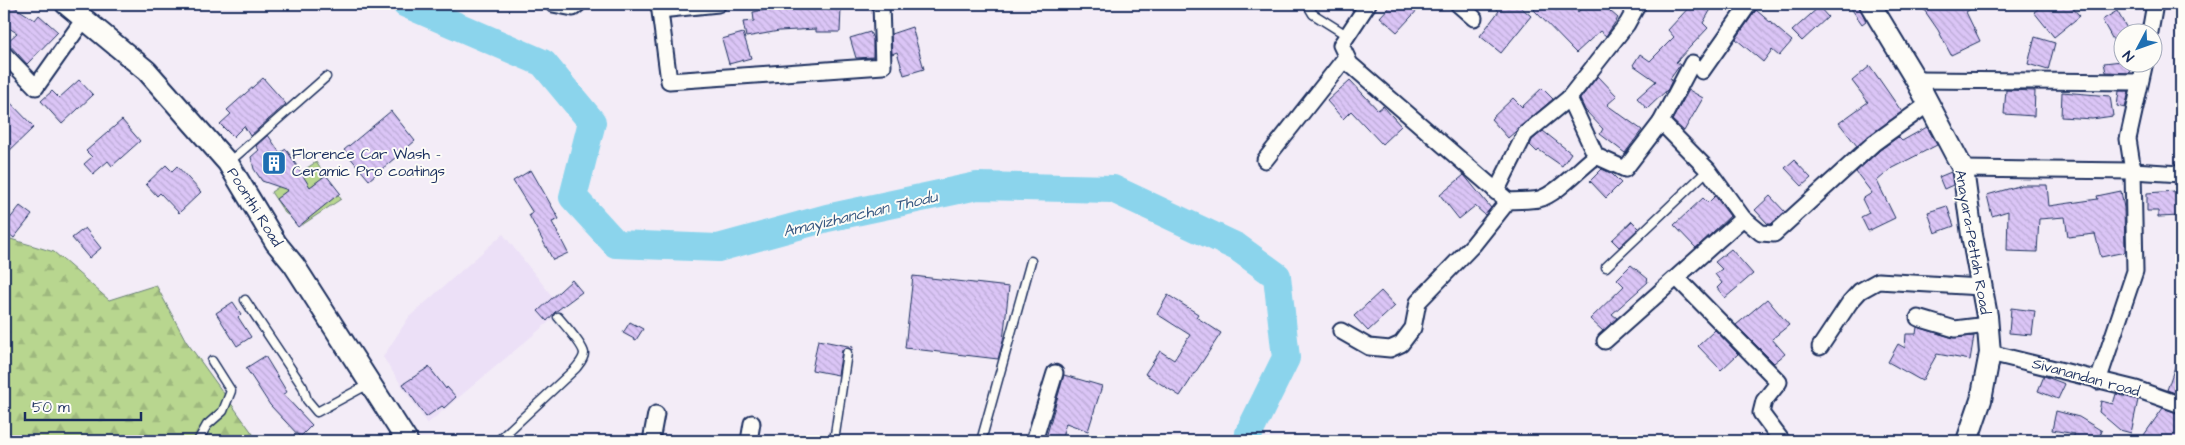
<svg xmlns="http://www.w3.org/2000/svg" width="2185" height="445" font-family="'Architects Daughter',sans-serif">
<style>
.built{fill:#ece0f7}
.forest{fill:url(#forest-firs);stroke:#6a8276}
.pitch{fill:#b8d68f;stroke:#6a8276}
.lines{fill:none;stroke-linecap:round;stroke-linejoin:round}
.river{stroke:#8bd4ec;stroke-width:28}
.building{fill:url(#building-back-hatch);stroke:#1b2f5e}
.service-casing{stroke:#1b2f5e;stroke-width:11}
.minor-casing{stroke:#1b2f5e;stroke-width:19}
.secondary-casing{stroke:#1b2f5e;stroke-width:24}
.service{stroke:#fdfcf7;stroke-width:8}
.minor{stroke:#fdfcf7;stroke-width:15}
.secondary{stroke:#fdfcf7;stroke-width:20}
.labels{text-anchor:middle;stroke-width:4;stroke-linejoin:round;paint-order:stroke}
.poi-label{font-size:15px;fill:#1b2f5e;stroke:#fdfcf7;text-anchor:start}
.street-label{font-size:15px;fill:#1b2f5e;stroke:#fdfcf7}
.water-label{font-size:16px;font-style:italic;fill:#375882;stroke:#fdfcf7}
</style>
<defs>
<pattern id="forest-firs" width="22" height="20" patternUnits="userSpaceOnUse" patternTransform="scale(1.25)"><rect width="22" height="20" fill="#b8d68f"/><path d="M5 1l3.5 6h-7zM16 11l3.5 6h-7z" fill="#9eb87e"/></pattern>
<pattern id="building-back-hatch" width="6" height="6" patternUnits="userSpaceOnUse" patternTransform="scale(1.25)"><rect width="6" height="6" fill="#dbc5f6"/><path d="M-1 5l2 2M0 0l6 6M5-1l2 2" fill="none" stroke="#bbaad5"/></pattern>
</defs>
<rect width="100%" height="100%" fill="#f3ecf7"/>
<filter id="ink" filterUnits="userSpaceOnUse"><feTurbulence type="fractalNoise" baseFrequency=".02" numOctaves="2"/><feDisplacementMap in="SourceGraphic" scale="10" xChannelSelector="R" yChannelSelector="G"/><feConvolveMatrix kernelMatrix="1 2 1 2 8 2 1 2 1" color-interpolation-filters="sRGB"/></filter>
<g filter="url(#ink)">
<path class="built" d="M503,234L563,310L427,424L383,357L409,317Z"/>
<path class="forest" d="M4,237L54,252L109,300L156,285L186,341L258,441H4Z"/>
<path class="pitch" d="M316,162L341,199L302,225L285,213L271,192Z"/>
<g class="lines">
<path class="river" d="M406,4L543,63L592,122L573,197L616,244L718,248L827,218L977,186L1113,189L1237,247L1277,276L1286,358L1249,433L1248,441"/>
</g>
<g class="building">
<path d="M4,4H10L35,20L39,15L58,32L27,64L7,42L17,33L4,25Z"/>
<path d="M1392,4H1423L1397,32L1380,17Z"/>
<path d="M1491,4H1517L1531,16L1501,53L1480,36L1499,11Z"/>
<path d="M1540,4H1569L1578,12L1586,4H1618L1610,11L1618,18L1606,36L1600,31L1576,53L1534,10Z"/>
<path d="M1692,4H1714L1703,23L1708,28L1676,62L1680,65L1670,79L1672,80L1668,89L1647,109L1637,98L1656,81L1633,65L1640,54L1650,61L1674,37L1668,30Z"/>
<path d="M1848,4H1858L1866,21L1862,24Z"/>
<path d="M1920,4H1978L1966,12L1980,41L1951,55L1938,30Z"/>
<path d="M2044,4H2069L2080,16L2054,37L2034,12Z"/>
<path d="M820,7L841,8L840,32H816V29L779,31L746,37L743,22L754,21L753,12L775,8Z"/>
<path d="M1819,7L1828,17L1802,41L1792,31Z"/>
<path d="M1756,10L1792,41L1779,56L1772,50L1763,62L1736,39Z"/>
<path d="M2117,11L2129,32H2122V56L2102,20Z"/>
<path d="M912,27L924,69L904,75L897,52L892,54L891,34Z"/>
<path d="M870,32L873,39V57L856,58L850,38Z"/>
<path d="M743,33L751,58L729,64L722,39Z"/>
<path d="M2035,37L2055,43L2048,70L2028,64Z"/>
<path d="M2122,61L2128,62L2130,73L2106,72L2104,63Z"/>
<path d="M1870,66L1902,112L1857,146L1839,123L1868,102L1852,81Z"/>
<path d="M1598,76L1617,96L1607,105L1642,130L1625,153L1600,134L1603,129L1585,110L1580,99Z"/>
<path d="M263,78L286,104L250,136L244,126L233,137L220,124L231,114L227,110Z"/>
<path d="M79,80L93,95L62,124L41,101L52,91L59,98Z"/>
<path d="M1350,80L1378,110L1383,106L1401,126L1382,144L1351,111L1343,119L1327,101Z"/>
<path d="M1542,88L1553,99L1508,138L1491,119L1513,98L1522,107Z"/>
<path d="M1689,90L1703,98L1684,131L1672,120Z"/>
<path d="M2006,90L2035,91L2034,116L2004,114Z"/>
<path d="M2119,91H2129L2125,108L2117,106Z"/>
<path d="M2062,92L2110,96L2113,116L2092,119L2061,117Z"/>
<path d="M4,96L34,127L4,156Z"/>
<path d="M391,111L415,141L369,180L344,150Z"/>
<path d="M122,120L140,141L112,166L108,161L93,174L84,164L92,157L86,151Z"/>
<path d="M1927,127L1937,145L1892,168L1877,181L1895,218L1868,231L1861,217L1869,213L1862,199L1872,193L1856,172L1880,150L1898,137L1902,141Z"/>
<path d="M1543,131L1571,153L1562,166L1539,150L1537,152L1530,145L1532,140Z"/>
<path d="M268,135L280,153L286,149L310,187L326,175L340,193L298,227L276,199L288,190L262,181L254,169L251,157L259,150L256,146Z"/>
<path d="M1794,160L1811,178L1802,186L1785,168Z"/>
<path d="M166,165L172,171L177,166L201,192L179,213L160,193L157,196L146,184Z"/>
<path d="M1602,169L1612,174L1621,183L1606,198L1590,181Z"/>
<path d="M531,170L559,219L552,222L568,253L553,260L529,215L533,213L513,181Z"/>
<path d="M1951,172L1953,185L1944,189L1939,177Z"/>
<path d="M1464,175L1491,208L1485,215L1475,206L1459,219L1440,195Z"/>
<path d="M2022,185H2047L2049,206L2098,199L2097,196L2121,191L2124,208L2125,252L2101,257L2095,234L2068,237L2065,217L2039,219L2037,252L2007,251L2008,211L1992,216L1987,195Z"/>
<path d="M2175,191L2176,200H2181V216L2158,217V211H2147V193Z"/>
<path d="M1715,196L1730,216L1696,248L1674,225L1703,198L1708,203Z"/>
<path d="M1770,196L1785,212L1771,224H1768L1755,210Z"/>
<path d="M20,206L32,215L14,238L4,230V226Z"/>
<path d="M1947,206L1954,226L1935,233L1928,212Z"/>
<path d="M1632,221L1639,228L1619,247L1612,240Z"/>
<path d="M85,228L101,248L89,258L72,238Z"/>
<path d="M1731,249L1753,274L1725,298L1717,288L1722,283L1715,274L1722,269L1715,262Z"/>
<path d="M1631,265L1648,279L1647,280L1648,282L1612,314L1617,318L1603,331L1590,319L1624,286L1617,279Z"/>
<path d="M913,276L1009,287L1003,341L998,359L905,348Z"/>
<path d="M572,280L582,292L555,312L547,321L538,311Z"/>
<path d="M1381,291L1395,306L1368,331L1354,316Z"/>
<path d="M1168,295L1198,314L1196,317L1221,333L1180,396L1145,374L1160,351L1174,360L1190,335L1157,314Z"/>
<path d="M1767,299L1789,325L1772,339L1785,354L1774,363L1736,325Z"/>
<path d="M233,302L241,314L238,317L251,337L237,346L216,313Z"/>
<path d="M2011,308L2035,311L2032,335L2009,333Z"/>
<path d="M630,322L643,329L636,340L623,333Z"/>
<path d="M1917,327L1953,338L1974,336L1970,360L1937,354L1922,381L1888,362L1898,344L1905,348L1906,334H1916Z"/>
<path d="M1715,330L1738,354L1721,370L1698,346Z"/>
<path d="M818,340L853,347L852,350L847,347L842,350L838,375L812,370Z"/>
<path d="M2179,355H2181V395L2167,390Z"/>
<path d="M265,356L287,392L283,394L312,425L300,437L270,405L246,368Z"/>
<path d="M429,367L446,389L447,387L456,397L444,408L442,406L426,417L403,384Z"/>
<path d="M1064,375L1102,386L1088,431L1066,423L1061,441H1045Z"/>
<path d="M2044,376L2065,384L2058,399L2038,391Z"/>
<path d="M2116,394L2138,400L2131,433L2120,430L2099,412L2101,401L2113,404Z"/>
<path d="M2163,408L2181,414V432L2175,441H2153L2144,435Z"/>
<path d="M2056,411L2079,417L2102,431L2096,441H2071L2075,434L2052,430Z"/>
</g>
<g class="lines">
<defs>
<g id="service">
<path d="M1307,4L1313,14L1348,36"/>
<path d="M228,163L326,77"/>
<path d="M1606,267L1708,170"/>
<path d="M245,300L303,387L307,400L317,412L369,384"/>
<path d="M198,441L207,425L223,411L231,391L212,361"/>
<path d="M498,441L576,368C579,364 584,359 584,353C583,345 564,324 558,317"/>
<path d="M834,441L847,353"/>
<path d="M981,441L1031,261"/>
</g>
<g id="minor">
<path d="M553,4L573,8L578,4"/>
<path d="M659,4L669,81L883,66L881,4"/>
<path d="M1368,4L1341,45L1350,64L1508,201"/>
<path d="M1458,4L1474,18"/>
<path d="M660,10L718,4"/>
<path d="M2150,32L2155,4"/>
<path d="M4,54L36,87L84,19"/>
<path d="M1702,71L1749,4"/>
<path d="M1916,80L2140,82"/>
<path d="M1569,98L1596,156"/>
<path d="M1661,122L1692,63"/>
<path d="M1265,160L1346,57"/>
<path d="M1963,169L2133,171L2181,174"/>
<path d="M1496,192L1525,134L1569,98L1627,24L1638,4"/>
<path d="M1677,278L1779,382L1764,401L1761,413L1782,441"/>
<path d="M1918,318L1955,329L1987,325"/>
<path d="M1341,331L1369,347L1390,349L1401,344L1413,328L1418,302L1473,245L1508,201C1518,200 1530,201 1539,199C1556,195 1581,167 1596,156L1625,169L1661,122L1708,170L1743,218L1761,233L1774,234L1874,143L1928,104"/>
<path d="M1605,341L1743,218"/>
<path d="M1820,347L1850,302L1860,291L1878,281L1981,287"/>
<path d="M1990,353L2136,389L2181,405"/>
<path d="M2098,381L2135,271L2133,171L2128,139L2145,62"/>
<path d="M651,441L656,414"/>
<path d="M749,441L752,423"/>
<path d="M1034,441L1055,373"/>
</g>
<g id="secondary">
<path d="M66,4L147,71L228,163L276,243L294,265L407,441"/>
<path d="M1870,4L1916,80L1963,169L1972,235L1987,316L1990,353L1981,400L1967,441"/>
</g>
</defs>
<use href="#service" class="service-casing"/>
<use href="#minor" class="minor-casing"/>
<use href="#secondary" class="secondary-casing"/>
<use href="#service" class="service"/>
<use href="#minor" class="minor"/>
<use href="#secondary" class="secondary"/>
</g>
</g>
<defs>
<symbol id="building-square" viewBox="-11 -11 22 22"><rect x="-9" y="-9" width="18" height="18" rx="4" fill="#1f6fb2" stroke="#fdfcf7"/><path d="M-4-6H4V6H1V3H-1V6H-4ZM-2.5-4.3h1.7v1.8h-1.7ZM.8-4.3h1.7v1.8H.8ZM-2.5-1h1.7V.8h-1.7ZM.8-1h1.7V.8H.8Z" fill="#fff"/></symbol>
</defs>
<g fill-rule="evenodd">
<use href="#building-square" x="260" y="149" width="28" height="28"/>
</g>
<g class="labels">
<g class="poi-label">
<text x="292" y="159">Florence Car Wash -<tspan x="292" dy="17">Ceramic Pro coatings</tspan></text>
</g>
<g class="street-label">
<text transform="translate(255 207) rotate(58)" y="5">Poonthi Road</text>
<text transform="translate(1973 242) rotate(80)" y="5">Anayara-Pettah Road</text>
<text transform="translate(2086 377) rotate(15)" y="5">Sivanandan road</text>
</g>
<g class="water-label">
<text transform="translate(860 213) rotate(-13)" y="6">Amayizhanchan Thodu</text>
</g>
</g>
<rect width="2185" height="445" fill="none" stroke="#fdfcf7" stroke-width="20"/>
<rect x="10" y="10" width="2165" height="425" fill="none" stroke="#1b2f5e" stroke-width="2" filter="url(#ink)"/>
<g transform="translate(2138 48) rotate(229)"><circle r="24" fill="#fdfcf7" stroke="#a3aaba"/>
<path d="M0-4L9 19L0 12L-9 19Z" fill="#1f6fb2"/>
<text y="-8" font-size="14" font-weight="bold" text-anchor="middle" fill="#1b2f5e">N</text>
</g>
<path d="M25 412v8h116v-8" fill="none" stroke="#1b2f5e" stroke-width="2.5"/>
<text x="32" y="412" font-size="15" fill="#1b2f5e" stroke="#fdfcf7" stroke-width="4" paint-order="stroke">50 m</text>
</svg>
